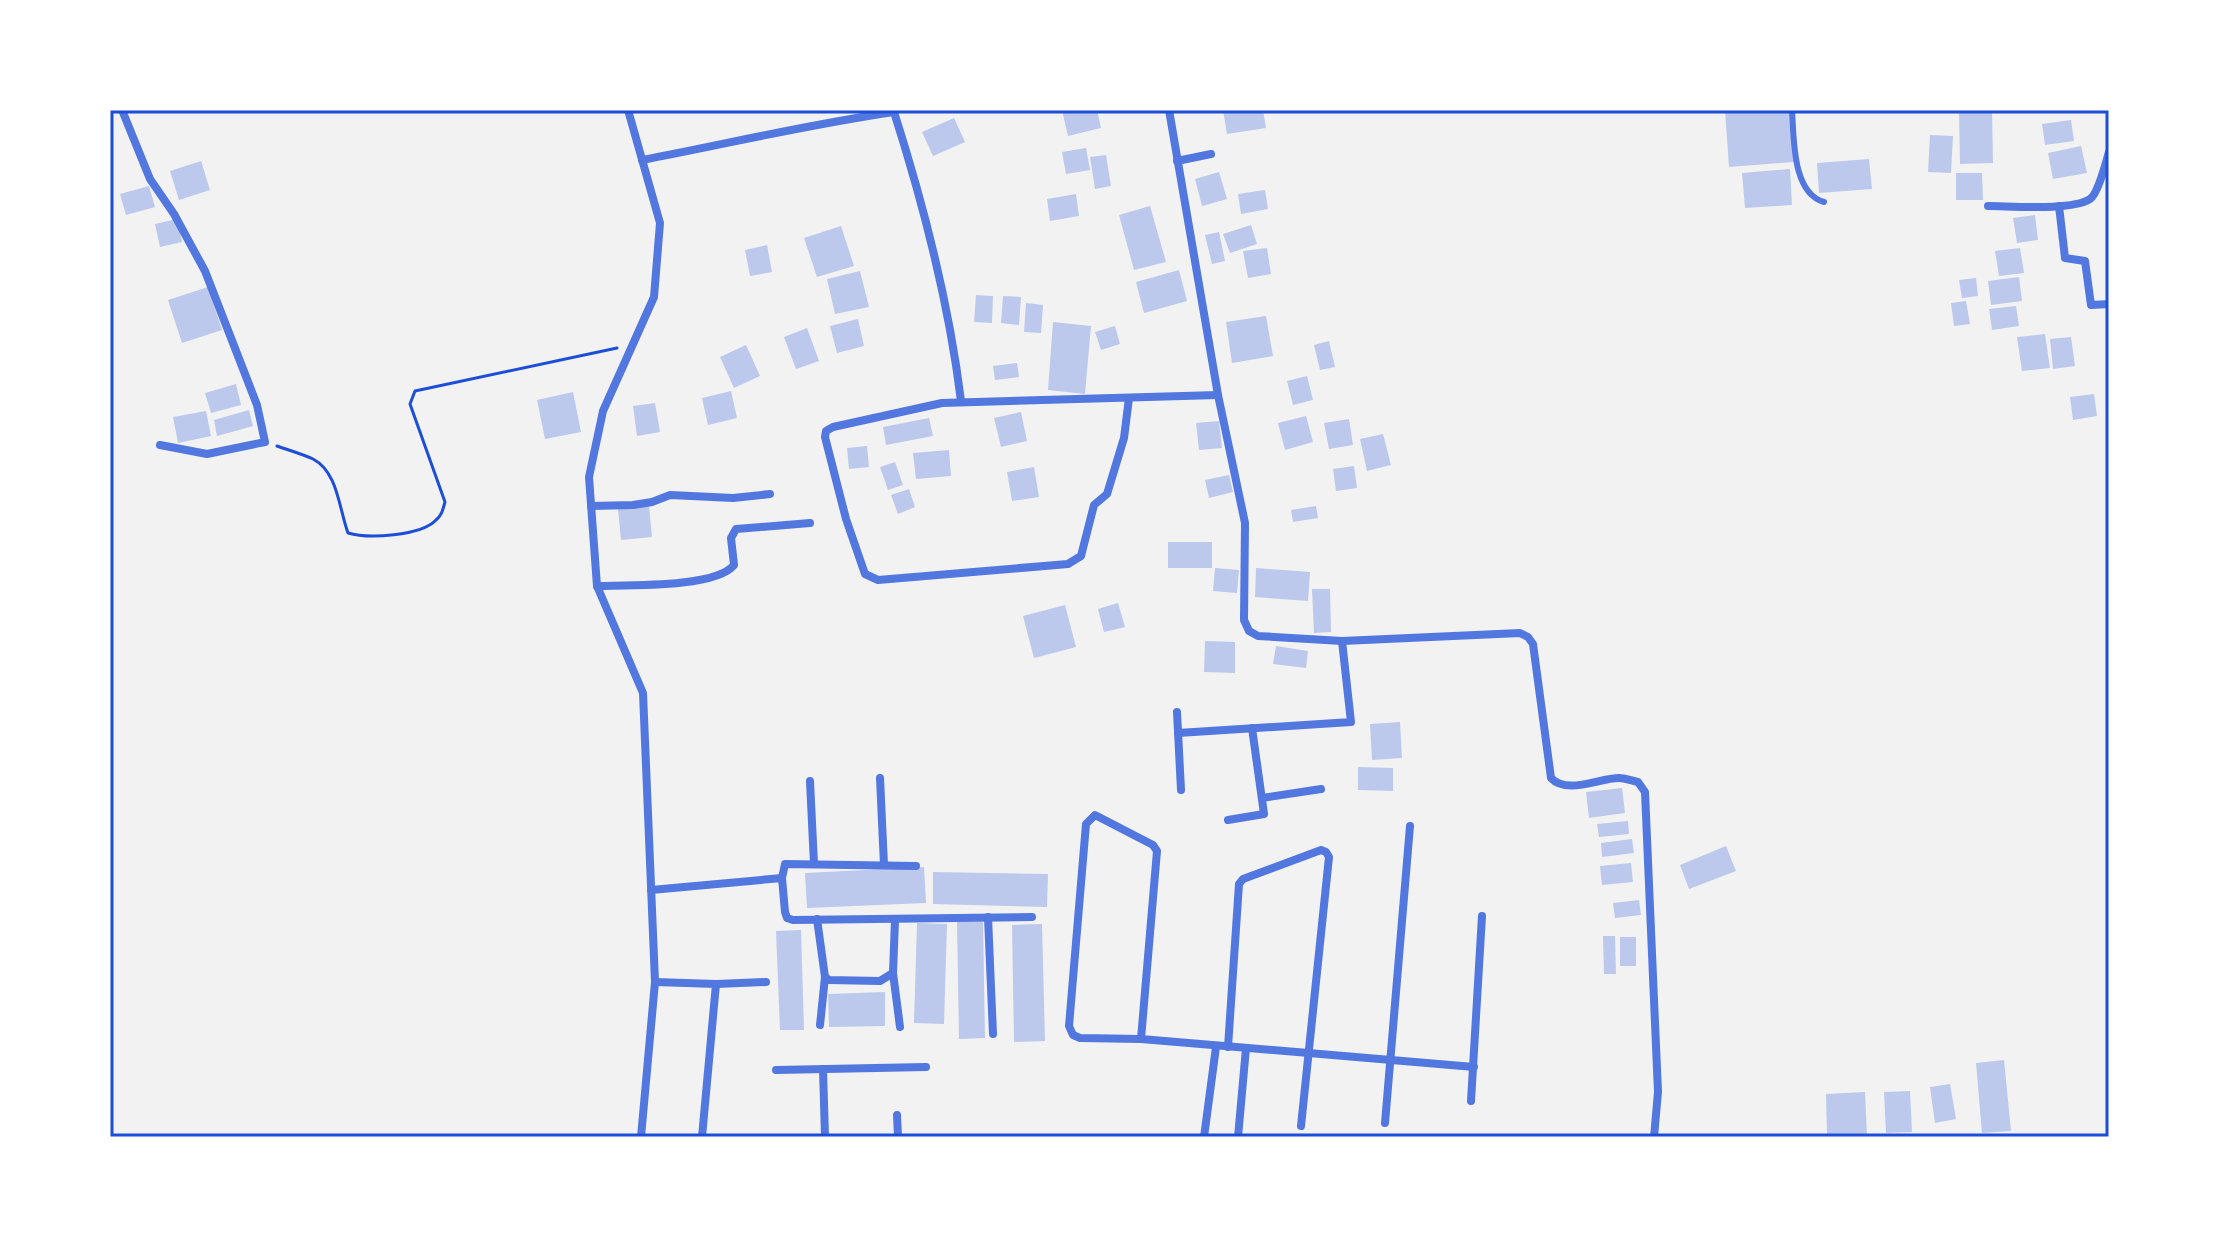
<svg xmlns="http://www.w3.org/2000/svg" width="2219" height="1247" font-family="Mulish,sans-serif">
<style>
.building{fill:#bdc9ec}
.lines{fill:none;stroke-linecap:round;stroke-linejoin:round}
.path{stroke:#1d4ed8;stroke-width:3}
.service{stroke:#5277de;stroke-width:6}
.minor{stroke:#5277de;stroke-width:8}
.neatline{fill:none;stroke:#1d4ed8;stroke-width:3}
</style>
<rect width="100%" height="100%" fill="#f2f2f2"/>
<g class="building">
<path d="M1062,110H1097L1101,128L1068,136Z"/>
<path d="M1223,110H1263L1266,128L1227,134Z"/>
<path d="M1725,110H1790L1794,162L1729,167Z"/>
<path d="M1959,110H1992L1993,163L1960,164Z"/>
<path d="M954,118L965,142L933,156L922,132Z"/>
<path d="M2071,120L2074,141L2045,145L2042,124Z"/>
<path d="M1930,135L1953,136L1951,173L1928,172Z"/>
<path d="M2081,146L2087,173L2053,179L2048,153Z"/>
<path d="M1086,148L1090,170L1066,174L1062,152Z"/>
<path d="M1106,155L1111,186L1095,189L1090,157Z"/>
<path d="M1869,159L1872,189L1819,193L1817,163Z"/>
<path d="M201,161L210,190L179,200L170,171Z"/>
<path d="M1790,169L1792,205L1745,208L1742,173Z"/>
<path d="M1219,172L1227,199L1202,206L1195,179Z"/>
<path d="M1956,173H1982L1983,200H1956Z"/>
<path d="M149,186L155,207L126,215L120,194Z"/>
<path d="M1265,190L1268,209L1241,214L1238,194Z"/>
<path d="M1076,194L1079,216L1050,221L1047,199Z"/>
<path d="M1150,206L1166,262L1134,270L1119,215Z"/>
<path d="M2035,215L2038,240L2017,243L2013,218Z"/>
<path d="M177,219L182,242L160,247L155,224Z"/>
<path d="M1251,225L1257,244L1230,253L1223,234Z"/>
<path d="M841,226L854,266L817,277L804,238Z"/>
<path d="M1219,232L1225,261L1212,264L1205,235Z"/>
<path d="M767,245L772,272L750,276L745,250Z"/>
<path d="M1267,248L1271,274L1248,278L1243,251Z"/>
<path d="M2020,248L2024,273L1999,276L1995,251Z"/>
<path d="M1179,270L1187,301L1144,313L1136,282Z"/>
<path d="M860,271L869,307L835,314L827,279Z"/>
<path d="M2019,277L2022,301L1991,305L1988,281Z"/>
<path d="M1976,278L1978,296L1962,298L1959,280Z"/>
<path d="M208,287L222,330L182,343L168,300Z"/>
<path d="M976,295L993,296L992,323L974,322Z"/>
<path d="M1003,296L1021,297L1019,325L1001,323Z"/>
<path d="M1966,301L1970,324L1954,326L1951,303Z"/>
<path d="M1026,303L1043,305L1041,333L1024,332Z"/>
<path d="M2016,306L2019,326L1992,330L1989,309Z"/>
<path d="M1266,316L1273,356L1232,363L1226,322Z"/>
<path d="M858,319L864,346L837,353L830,326Z"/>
<path d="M1053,322L1091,326L1085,394L1048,390Z"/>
<path d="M1115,326L1120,344L1101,350L1095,332Z"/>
<path d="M807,328L819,361L796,369L784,337Z"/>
<path d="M2045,334L2050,368L2022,371L2017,337Z"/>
<path d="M2071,337L2075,366L2053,369L2050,339Z"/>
<path d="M1329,341L1335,367L1320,370L1314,345Z"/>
<path d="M746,345L760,376L734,388L720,357Z"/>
<path d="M1017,363L1019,377L995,380L993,366Z"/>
<path d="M1307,376L1313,400L1293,405L1287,381Z"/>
<path d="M236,384L241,405L211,413L205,393Z"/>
<path d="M731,391L737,418L708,425L702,398Z"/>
<path d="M573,392L581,432L545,439L537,400Z"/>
<path d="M2094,394L2097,416L2073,420L2070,397Z"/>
<path d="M655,403L660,432L637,436L633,406Z"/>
<path d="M249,410L253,426L217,436L214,420Z"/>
<path d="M206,411L211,436L178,443L173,417Z"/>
<path d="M1021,412L1027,441L1001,447L994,418Z"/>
<path d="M1306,416L1313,442L1285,450L1278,423Z"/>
<path d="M929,418L933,436L886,445L883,427Z"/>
<path d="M1349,419L1353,445L1329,449L1324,423Z"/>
<path d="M1219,421L1222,448L1199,450L1196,423Z"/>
<path d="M1383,434L1391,465L1367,471L1360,439Z"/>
<path d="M867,446L869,467L849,469L847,448Z"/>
<path d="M949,450L951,476L916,479L913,453Z"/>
<path d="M895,462L903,485L888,490L880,467Z"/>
<path d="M1354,466L1357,488L1336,491L1333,469Z"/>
<path d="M1034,467L1039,497L1012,501L1007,472Z"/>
<path d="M1229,475L1233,492L1209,498L1205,480Z"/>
<path d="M909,489L915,507L898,514L891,495Z"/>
<path d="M649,506L652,537L621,540L618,509Z"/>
<path d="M1316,506L1318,518L1293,522L1291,510Z"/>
<rect x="1168" y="542" width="44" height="26"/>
<path d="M1215,568L1239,570L1237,593L1213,591Z"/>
<path d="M1256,568L1310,572L1308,601L1255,597Z"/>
<path d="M1312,589H1330L1331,632L1314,633Z"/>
<path d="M1118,603L1125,627L1104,632L1098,609Z"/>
<path d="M1065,605L1076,647L1034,658L1023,616Z"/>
<path d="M1205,641L1235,642V673L1204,672Z"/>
<path d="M1276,646L1308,651L1306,668L1273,664Z"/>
<path d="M1400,722L1402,758L1372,760L1370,724Z"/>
<path d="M1358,767L1393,768V791L1358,790Z"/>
<path d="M1622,788L1625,813L1589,818L1586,792Z"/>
<path d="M1628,821L1629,834L1599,837L1597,824Z"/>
<path d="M1632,839L1634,853L1602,857L1601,843Z"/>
<path d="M1726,846L1736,871L1689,889L1680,865Z"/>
<path d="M1631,863L1633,882L1602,885L1600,866Z"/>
<path d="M924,867L926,903L807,908L805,873Z"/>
<path d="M933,872L1048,874L1047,907L933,904Z"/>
<path d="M1639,900L1641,915L1615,918L1613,903Z"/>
<path d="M957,922H983L985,1038L959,1039Z"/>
<path d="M917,923L947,924L944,1024L914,1023Z"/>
<path d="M1042,924L1045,1041L1014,1042L1012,925Z"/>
<path d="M801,930L804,1030H780L776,931Z"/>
<path d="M1603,936H1615L1616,974H1604Z"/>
<rect x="1620" y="937" width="16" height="29"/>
<path d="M885,992V1026L829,1027L828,994Z"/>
<path d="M2004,1060L2011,1131L1982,1133L1976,1063Z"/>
<path d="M1950,1084L1956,1119L1935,1123L1930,1087Z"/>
<path d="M1910,1091L1912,1132L1886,1133L1884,1092Z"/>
<path d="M1865,1092L1867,1137H1827L1826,1094Z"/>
</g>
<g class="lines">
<path class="path" d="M277,446C288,450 302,454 313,459C338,472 339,509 348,533C368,539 421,536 436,520C442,515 443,509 445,502L410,404L415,391L617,348"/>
<path class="service" d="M1792,110C1794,138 1792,193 1824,202"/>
<g class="minor">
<path d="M122,110L150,179L174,214L205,271L257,405L265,442L207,454L160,445"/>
<path d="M628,110L660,223L654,297L603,411L589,477L597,586L643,693L655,982L641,1137"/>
<path d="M1169,110L1218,395L1245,523L1244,620L1249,631L1258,636L1342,641L1520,633L1528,637L1533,644L1551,778C1567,795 1599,778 1619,778C1625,778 1632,781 1638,782L1645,792L1658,1092L1654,1137"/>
<path d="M642,160C726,144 810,124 894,112C924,206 949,303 961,401"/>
<path d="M1177,161L1211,154"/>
<path d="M1988,206C2011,206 2072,211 2090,199C2098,194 2106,162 2109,152"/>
<path d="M2059,206L2065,258L2085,261L2091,305L2109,304"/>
<path d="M1129,398L1124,438L1107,494L1094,505L1081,556L1068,564L878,580L865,574L846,519L825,437L826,431L833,427L942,403L1218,395"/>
<path d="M591,506L633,505L652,502L670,495L733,498L770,494"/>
<path d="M597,586C627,585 716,588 734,565L731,538L736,529L810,523"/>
<path d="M1177,712L1181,790"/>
<path d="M1178,733L1351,722L1342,641"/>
<path d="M880,778L884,865"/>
<path d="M810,781L814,864"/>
<path d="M1262,798L1321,789"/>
<path d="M1228,820L1264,814L1252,728"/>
<path d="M782,878L785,864L916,866"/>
<path d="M651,890L782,878L785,912L787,918L793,920L1032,917"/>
<path d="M988,917L993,1034"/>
<path d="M817,919L825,977L829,980L880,981L893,973L895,920"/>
<path d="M893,973L900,1027"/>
<path d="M655,982L716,984L702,1137"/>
<path d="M716,984L766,982"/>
<path d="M820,1025L825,977"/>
<path d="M1141,1039L1157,851L1153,845L1095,815L1086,824L1069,1026L1073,1035L1080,1038L1141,1039L1474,1067"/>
<path d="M1228,1047L1239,884L1243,879L1321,850L1326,852L1329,857L1301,1126"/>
<path d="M823,1069L825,1137"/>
<path d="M776,1070L926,1067"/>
<path d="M1471,1101L1482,916"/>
<path d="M897,1115L898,1137"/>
<path d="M1385,1123L1410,826"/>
<path d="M1204,1137L1216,1047"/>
<path d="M1238,1137L1246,1048"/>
</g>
</g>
<rect width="2219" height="1247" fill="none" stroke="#ffffff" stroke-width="224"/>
<rect x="112" y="112" width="1995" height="1023" class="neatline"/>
</svg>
